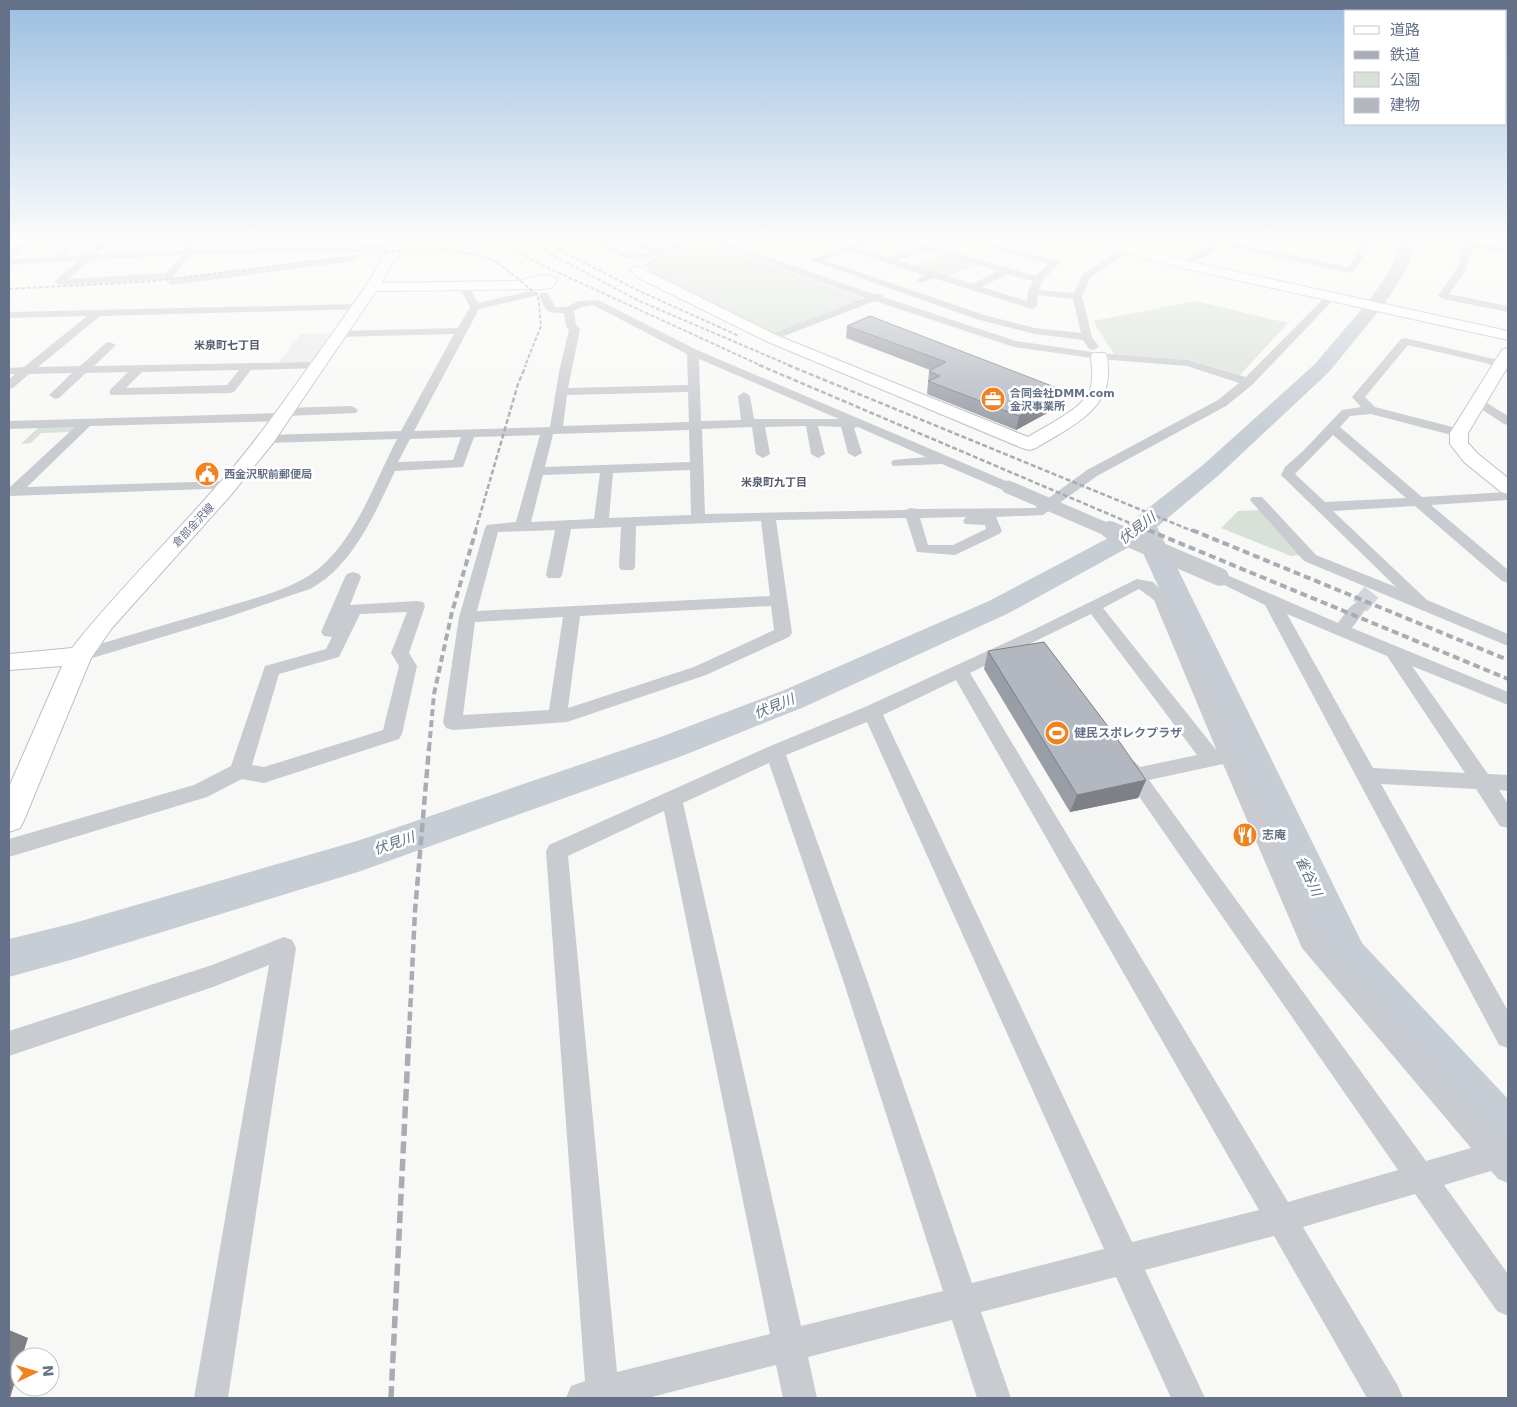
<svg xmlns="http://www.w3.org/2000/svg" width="1517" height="1407" font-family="'DejaVu Sans','Noto Sans JP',sans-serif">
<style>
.built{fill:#e9eae9}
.green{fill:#d8e1d7}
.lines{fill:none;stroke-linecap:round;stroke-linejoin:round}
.river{fill:#c7cdd5;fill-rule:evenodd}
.street-tunnel{stroke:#d3d7db;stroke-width:18;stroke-dasharray:18 9;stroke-linecap:butt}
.secondary-casing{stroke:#bcbfc6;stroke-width:2}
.street{fill:#c8cbcf;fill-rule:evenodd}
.secondary{fill:#fff;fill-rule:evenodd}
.rail-far4{stroke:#a8acb4;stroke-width:2;stroke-dasharray:4 2;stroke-linecap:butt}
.rail-far3{stroke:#a8acb4;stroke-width:2.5;stroke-dasharray:5 2.5;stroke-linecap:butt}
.rail-far2{stroke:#a8acb4;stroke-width:4;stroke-dasharray:7 4;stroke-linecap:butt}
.rail-far1{stroke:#a8acb4;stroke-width:4.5;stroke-dasharray:9 4.5;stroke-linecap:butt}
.rail{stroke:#a8acb4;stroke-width:5.5;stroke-dasharray:12 5.5;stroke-linecap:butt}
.street-bridge-far1{stroke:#c8cbcf;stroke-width:13}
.street-bridge{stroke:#c8cbcf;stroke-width:18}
.wall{fill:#999da5}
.shaded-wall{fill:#7d8086}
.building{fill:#b2b7c0;stroke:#7d8086}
.labels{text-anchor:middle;stroke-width:5;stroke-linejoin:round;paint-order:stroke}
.far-neighbourhood-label{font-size:11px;font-weight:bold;fill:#545c6e;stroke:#fff}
.far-poi-label{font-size:11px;font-weight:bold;fill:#657189;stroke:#fff;text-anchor:start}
.far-street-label{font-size:11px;fill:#657189;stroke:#fff}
.poi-label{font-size:12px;font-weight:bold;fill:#657189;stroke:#fff;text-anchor:start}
.water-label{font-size:14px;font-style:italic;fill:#617384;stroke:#fff}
</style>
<rect width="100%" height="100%" fill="#f8f9f6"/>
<path class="built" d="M330,333L311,363H278L301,334Z"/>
<g class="green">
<path d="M698,243H708L860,297L861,300L775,334L767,333L647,274L650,268L642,265L664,253Z"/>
<path d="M945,254L978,264L946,277L912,267Z"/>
<path d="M1196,301L1288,323L1240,375L1189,360L1114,354L1093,321Z"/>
<path d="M75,426L77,427L73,432L41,433L31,443L21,444L39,427Z"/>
<path d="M1260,510L1301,555L1291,556L1221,528L1238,511Z"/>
</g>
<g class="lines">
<path class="river" d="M1400,239H1416L1406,271L1382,307L1329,372L1219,475L1157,527L1362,943L1508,1099V1158L1491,1151L1332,969L1138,542L1009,613L804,707L682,756L358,872L74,959L9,977V939L74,923L357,841L658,738L782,691L989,601L1114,535L1203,465L1315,364L1370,299L1390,271Z"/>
<path class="street-tunnel" d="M1360,606L1374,589"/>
<defs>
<g id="secondary">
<path d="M392,239H404L398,254L381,283L517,281L545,275L555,278L557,281L551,288L546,289L376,291L273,443L230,496L112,628L91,658L24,820L20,828L9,832V787L62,666L9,670V654L72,648C116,592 168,542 215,488C257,442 291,391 327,341C350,308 376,276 392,239Z"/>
<path d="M1081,239H1102L1187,261L1508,331V340L1186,269L1083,242Z"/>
<path d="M637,266L776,335L1028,437C1044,427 1078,411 1088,394C1094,383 1092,368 1091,356L1093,353H1105C1108,358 1108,365 1108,371C1110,411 1065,430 1036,448L1029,450L1022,448L766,341L637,277L630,270Z"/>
<path d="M1508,348V366L1468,433V443L1478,454L1508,478V494L1501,492L1464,462L1450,444V433L1500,353L1502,350Z"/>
</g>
</defs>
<use href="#secondary" class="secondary-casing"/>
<g class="street">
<path d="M26,239H36L9,259V252Z"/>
<path d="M76,239H86L66,256L85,255L104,240L191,239L193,249L395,245L399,248L395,251L192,255L172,278L169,279L59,285L54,282L56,280L78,261L9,265V259L53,257ZM183,243L184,250L96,254L106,246ZM182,255L166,273L69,279L90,260Z"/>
<path d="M603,239H616L605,244C621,250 634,257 650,252L617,239H630L660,248L690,239H716L874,294H883V297L1016,341L1099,353L1188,360L1246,377L1327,295L1331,294L1336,297L1252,385L1226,406L1097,476L1043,515L996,517L1002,531L999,534L955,555L917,552L906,518L776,520L792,633L789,637L706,675L567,722L453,730L446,728L443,723L459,617L485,528L487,525L516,522L540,435L474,437L463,467L395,471C375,513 353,566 310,589L222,619L79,662L73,660L70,656L73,652C122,637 172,623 222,608C257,597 298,589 325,563C359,530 376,480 397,439L267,443L260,439L267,435L401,431L454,334L339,337L334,334L339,331L458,328L470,307L458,285L463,282L466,283L478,303L531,291L536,294L535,296L479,309L414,431L550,427L559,372L569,330L566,326L564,313C545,313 547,312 539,295L544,292L548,293L555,307H567L579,301L598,300L697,350L1013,484L1015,487L1013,490H1003L942,464L893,466L891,463L893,460L926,457L858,427L854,428L862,453L855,457L848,453L841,427L818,426L825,454L818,458L811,454L806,426L765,427L770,454L763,458L756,454L752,427L702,429L705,514L905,510L911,508L917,509L1035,508L1087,470L1218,400L1239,383L1187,366L1099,359L1014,347L875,301L771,341L766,338L767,336L865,298L703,240L643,260L626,258L593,244ZM593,305L687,354L688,385L568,388L580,329L576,325L574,311L582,307ZM699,359L839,419H754L750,396L744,392L738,396L741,420L701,421ZM688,392L689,422L563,426L567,395ZM689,430L690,462L545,467L553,434ZM461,437L453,460L398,462L410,439ZM690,470L691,515L609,518L613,473ZM600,473L594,519L531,522L543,475ZM966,517L963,521L965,524L985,525L986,529L953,545H928L920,518ZM761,521L770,596L477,611L498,532L555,530L546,575L548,578H560L562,575L571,529L621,527L619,567L621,570H633L635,567L636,526ZM771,606L774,630L694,667L568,708L580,616ZM563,617L549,710L463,715L475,622Z"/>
<path d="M865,239H878L859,248L889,257L926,244L1036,276L1048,264L964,239H978L1057,261L1059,263L1042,281L1039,290L1074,293L1083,274L1124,248L1127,247L1131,250L1090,278L1082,296L1092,337L1099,347L1093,350L1089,349L1083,340L1035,334L976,319L810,260ZM926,250L998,271L973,284L898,260ZM850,251L924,275L918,278V282H924L933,278L1032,309L1037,306L1038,295L1073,299L1081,333L1035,328L984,315L824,260ZM1007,274L1033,281L1028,292L1027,301L982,287Z"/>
<path d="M1200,239H1228L1227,241L1348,267L1362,247L1329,242L1325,239L1364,242L1365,239H1373L1372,245L1353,272L1350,273L1221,245L1189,267H1183V263L1212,243Z"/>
<path d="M1463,239H1471L1472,243L1508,247V253L1472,248L1466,270L1449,294L1508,306V312L1443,299L1438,296L1460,263Z"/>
<path d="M351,256L356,259L354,261L172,285L167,282L172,279Z"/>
<path d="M358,304L362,305V309L100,316L38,367L80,366L106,343L110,342L116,345L94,366L318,362L324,365L318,368L251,370L234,392L230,393L111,395L109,392L111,389L128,372L86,373L59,398L55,399L49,395L72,373L29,374L13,388L9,389V379L15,374H9V368L24,367L87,316L9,318V312ZM239,370L227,385L126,388L142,372Z"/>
<path d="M1405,338L1494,359L1508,366V373L1486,363L1408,345L1365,397L1375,407L1464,430L1465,433L1464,436L1459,437L1371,414L1350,416L1340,427L1422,497L1508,492V500L1431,505L1508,570V583L1502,581L1415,506L1333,511L1427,600L1508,634V646L1304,561L1250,500L1252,497H1262L1316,555L1396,587L1281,475L1285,467L1303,451L1342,410L1361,407L1352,397L1401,339ZM1333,435L1406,498L1325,502L1295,474Z"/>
<path d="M1479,398L1508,416V425L1504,424L1475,405L1473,402L1475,399Z"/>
<path d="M352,406L358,410L356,413L287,416L286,420L282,421L90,426L27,487L229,481L234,482L236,485L234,488L9,496V488L75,427L9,429V421L280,413L281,409L285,408Z"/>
<path d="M353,572L359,574L361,577L350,605L417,601L423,602L425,606L409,653L417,666L402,734L399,739L264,783L242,779L207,797L9,857V839L194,785L231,766L265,666L326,649L332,637L324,636L321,632L345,577L347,574ZM407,612L391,653L399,666L383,730L264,767L252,765L279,674L339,657L360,614Z"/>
<path d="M1220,572L1338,623C1346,613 1352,599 1366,602L1368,606L1352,628L1508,692V705L1412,666L1488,774L1508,775V791L1499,790L1508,804V828L1500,826L1476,789L1381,784L1508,1011V1048L1499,1045L1265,605L1214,580L1212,577L1214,574ZM1287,614L1387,656L1465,773L1373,768Z"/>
<path d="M1137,579L1153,582L1169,598L1319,934L1501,1139H1508V1183L1498,1179L1491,1171L1444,1185L1508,1274V1316L1497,1311L1415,1194L1303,1227L1398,1386L1403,1398H1367L1274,1236L1145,1270L1205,1398H1171L1116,1277L981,1312L1011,1398H977L952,1320L808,1357L817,1398H783L776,1365L648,1398H566L571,1386L585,1381L546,851L549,845L768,747L865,707L1033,630ZM1139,589L1154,600L1217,751L1103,608ZM1091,614L1197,755L1140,767C1134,760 1130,758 1121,761L1118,766L1398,1170L1288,1202L970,673ZM956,680L1259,1210L1132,1242L883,715ZM867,722L1104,1249L972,1283L867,980L786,755ZM769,763L843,980L943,1291L801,1326L683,803ZM1223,764L1302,948L1471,1148L1426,1161L1149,780ZM664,811L770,1334L617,1372L568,856Z"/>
<path d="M284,937L292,940L296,948L228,1398H194L269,965L213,987L9,1056V1031L212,965Z"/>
</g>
<use href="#secondary" class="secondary"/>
<g class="rail-far4">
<path d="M494,239L548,268L762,366"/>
<path d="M523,239L637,300L791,366"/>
<path d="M550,245L635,289L739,336"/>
<path d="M9,289L155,281L394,251L449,250L480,255L497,262L538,295L541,326L525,366"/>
</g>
<g class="rail-far3">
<path d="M759,365L1151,532"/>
<path d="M788,365L1195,532"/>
<path d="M475,532L518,384L526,365"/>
</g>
<g class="rail-far2">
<path d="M1148,530L1508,679"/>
<path d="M1192,530L1508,660"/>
<path d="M429,749L434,694L452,612L476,530"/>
</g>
<path class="rail-far1" d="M409,1034L415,911L429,748"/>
<path class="rail" d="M391,1398L409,1033"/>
<path class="street-bridge-far1" d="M1008,487L1113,532"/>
<path class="street-bridge" d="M1110,530L1220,577"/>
</g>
<g class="wall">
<path d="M762,239H793L777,244Z"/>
<path d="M847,326L1065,391L1062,405L1016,430L927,394L929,371L930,370L846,338Z"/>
<path d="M988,651L1146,780L1138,798L1070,812L984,669Z"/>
</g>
<g class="shaded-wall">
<path d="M777,239H793L777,244Z"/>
<path d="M1065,391L1062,405L1016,430L1019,416Z"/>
<path d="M1146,780L1138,798L1070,812L1077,795Z"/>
<path d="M9,1330L28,1338L22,1357H20V1365L10,1398H9Z"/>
</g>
<g class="building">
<path d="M870,316L1065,391L1019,416L928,381L940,376L929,371L946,362L847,326Z"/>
<path d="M1044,642L1116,737L1146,780L1077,795L988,651Z"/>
</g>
<linearGradient id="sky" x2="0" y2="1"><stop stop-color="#9bbee0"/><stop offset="0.55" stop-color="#fcfcfb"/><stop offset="1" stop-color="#fcfcfb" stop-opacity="0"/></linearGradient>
<rect width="1517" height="436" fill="url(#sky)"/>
<defs>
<symbol id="office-disc" viewBox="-11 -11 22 22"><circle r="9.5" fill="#f0821f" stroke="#fff"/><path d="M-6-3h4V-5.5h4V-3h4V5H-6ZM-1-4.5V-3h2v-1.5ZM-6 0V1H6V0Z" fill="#fff"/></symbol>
<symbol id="civic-disc" viewBox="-11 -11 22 22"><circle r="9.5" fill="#f0821f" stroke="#fff"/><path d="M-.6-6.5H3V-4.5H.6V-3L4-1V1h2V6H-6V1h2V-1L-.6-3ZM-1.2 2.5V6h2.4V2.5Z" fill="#fff"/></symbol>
<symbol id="stadium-disc" viewBox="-11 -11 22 22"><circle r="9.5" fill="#f0821f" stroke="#fff"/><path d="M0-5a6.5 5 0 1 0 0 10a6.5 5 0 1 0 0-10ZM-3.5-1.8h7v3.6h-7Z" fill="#fff"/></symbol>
<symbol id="restaurant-disc" viewBox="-11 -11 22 22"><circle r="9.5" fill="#f0821f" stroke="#fff"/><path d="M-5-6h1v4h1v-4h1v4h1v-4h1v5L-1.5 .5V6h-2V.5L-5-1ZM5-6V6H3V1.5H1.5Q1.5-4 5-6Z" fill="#fff"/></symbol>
</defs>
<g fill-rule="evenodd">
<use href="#office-disc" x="979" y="385" width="28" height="28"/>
<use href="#civic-disc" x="193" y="460" width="28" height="28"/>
<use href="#stadium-disc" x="1043" y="719" width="28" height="28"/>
<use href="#restaurant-disc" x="1231" y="821" width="28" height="28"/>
</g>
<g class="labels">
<g class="far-neighbourhood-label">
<text x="227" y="349">米泉町七丁目</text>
<text x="774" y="486">米泉町九丁目</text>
</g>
<g class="far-poi-label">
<text x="1010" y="397">合同会社DMM.com<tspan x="1010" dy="13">金沢事業所</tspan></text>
<text x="224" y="478">西金沢駅前郵便局</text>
</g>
<g class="far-street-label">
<text transform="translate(193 525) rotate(-47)" y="4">倉部金沢線</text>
</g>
<g class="poi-label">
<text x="1074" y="737">健民スポレクプラザ</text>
<text x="1262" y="839">志庵</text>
</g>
<g class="water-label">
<text transform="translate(1137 528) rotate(-37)" y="5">伏見川</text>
<text transform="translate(774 706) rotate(-22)" y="5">伏見川</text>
<text transform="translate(394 843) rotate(-19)" y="5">伏見川</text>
<text transform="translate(1309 876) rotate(65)" y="5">雀谷川</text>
</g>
</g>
<rect width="1517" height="1407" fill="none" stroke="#657189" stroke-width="20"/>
<rect x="1344" y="10" width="162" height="115" fill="#ffffff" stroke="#c1c6d0"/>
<rect x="1354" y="26" width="25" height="8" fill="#ffffff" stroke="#c1c6d0"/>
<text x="1390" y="35" font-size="15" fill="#657189">道路</text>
<rect x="1354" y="51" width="25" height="8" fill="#a8acb4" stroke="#c1c6d0"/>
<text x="1390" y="60" font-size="15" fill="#657189">鉄道</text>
<rect x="1354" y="72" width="25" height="15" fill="#d8e1d7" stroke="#c1c6d0"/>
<text x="1390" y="85" font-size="15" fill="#657189">公園</text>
<rect x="1354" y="98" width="25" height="15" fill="#b2b7c0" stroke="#c1c6d0"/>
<text x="1390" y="110" font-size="15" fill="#657189">建物</text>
<g transform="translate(35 1372) rotate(85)"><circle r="24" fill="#ffffff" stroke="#c1c6d0"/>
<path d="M0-4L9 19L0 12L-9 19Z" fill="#f0821f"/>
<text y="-8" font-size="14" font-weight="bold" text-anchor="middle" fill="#657189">N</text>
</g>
</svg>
